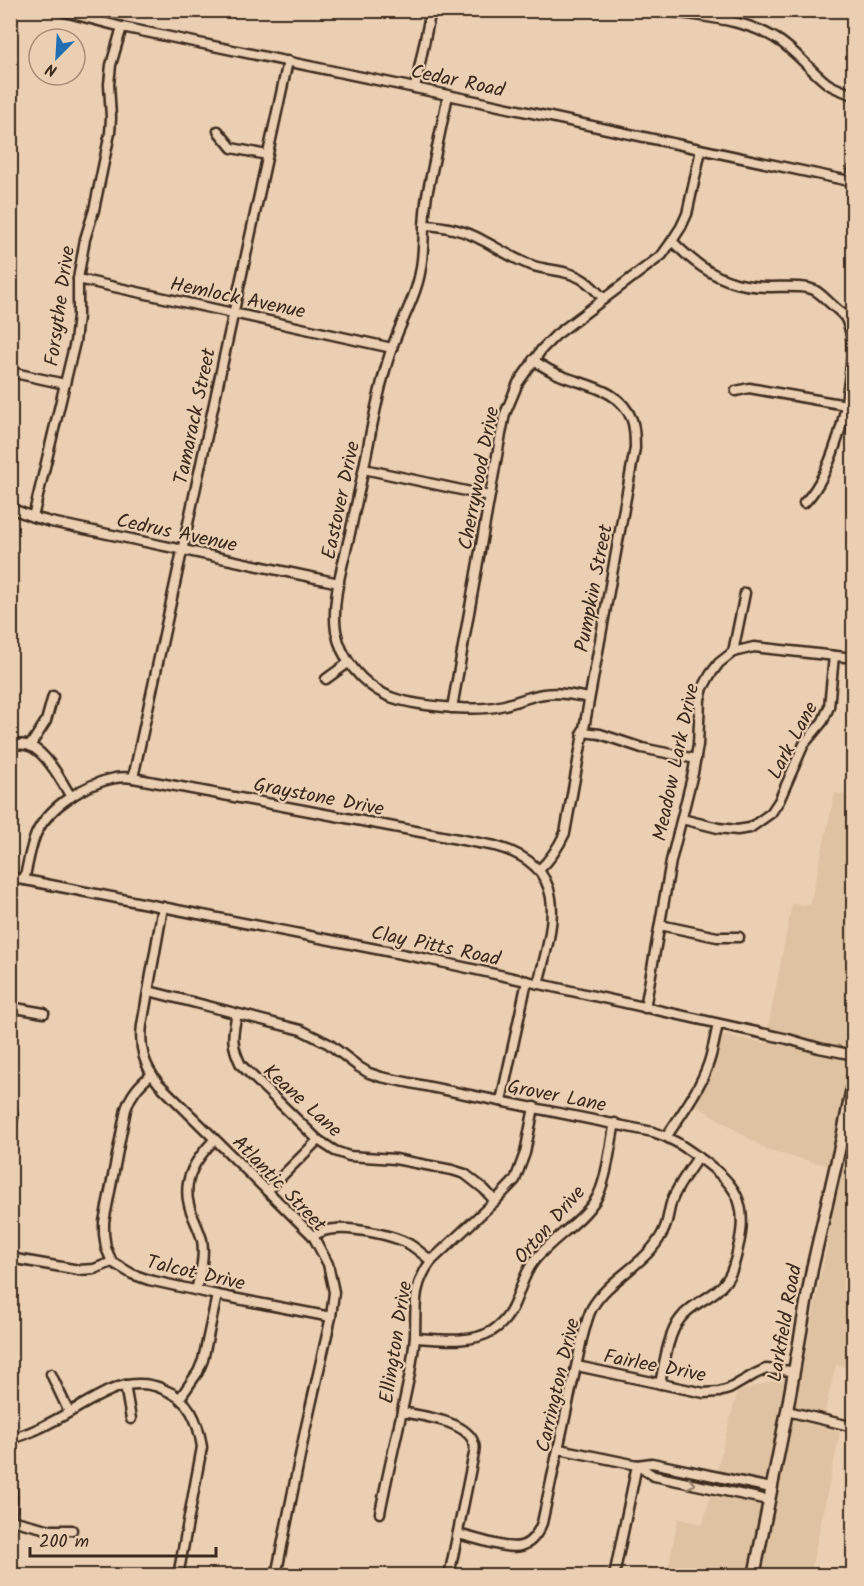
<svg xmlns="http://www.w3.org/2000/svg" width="864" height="1586" font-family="Kalam,sans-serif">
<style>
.built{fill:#dec2a1}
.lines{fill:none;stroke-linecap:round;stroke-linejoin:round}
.minor-casing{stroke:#3b2a1e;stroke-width:13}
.major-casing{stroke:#3b2a1e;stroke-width:15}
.minor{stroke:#ebcfb2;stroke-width:8}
.major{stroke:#ebcfb2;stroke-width:10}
.oneway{stroke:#937c68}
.labels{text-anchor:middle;stroke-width:4.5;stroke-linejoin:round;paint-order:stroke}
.street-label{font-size:20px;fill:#3b2a1e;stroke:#ebcfb2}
</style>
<rect width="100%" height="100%" fill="#ebcfb2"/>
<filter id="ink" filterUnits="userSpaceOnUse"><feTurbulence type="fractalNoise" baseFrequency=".0167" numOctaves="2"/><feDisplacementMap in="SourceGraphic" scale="12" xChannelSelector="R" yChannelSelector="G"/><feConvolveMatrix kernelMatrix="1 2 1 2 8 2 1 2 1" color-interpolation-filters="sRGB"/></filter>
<g filter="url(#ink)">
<path class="built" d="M835,793L853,797L854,1360L851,1368L836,1365L821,1427L840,1432L810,1575H675L676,1570L669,1565L678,1518L703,1524L737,1392L783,1378L800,1382L842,1169L769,1151L694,1104L712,1068L720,1035L765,1043L792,904L810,905Z"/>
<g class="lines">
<defs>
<g id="minor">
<path d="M57,10L122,27L415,88L854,182"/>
<path d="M662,10C700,17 742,18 775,38C796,50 809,70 828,84C836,89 845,92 854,95"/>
<path d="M415,88L431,10"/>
<path d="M448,95L427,195C422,224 426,256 417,285C411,306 399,326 392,348C382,375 377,403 371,431C365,464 358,496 351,529C344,562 331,598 336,631C341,659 362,684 388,696C413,706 474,712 500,706C515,703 529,696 544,694C559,692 574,695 589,698"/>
<path d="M218,131L232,148L267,155"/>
<path d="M850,181L854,166"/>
<path d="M424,225C444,226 464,230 482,240C498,248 513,259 531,265C546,271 565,269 580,278C590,283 596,291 604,299"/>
<path d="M672,241C691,260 710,276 736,283C757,289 777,286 799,287C816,288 818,292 830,303C835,308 843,313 846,319C857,342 850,371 847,395C844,427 826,482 804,503"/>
<path d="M78,279L392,348"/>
<path d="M533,360C542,366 552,372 562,376C588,386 621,390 632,420C635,428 635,439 635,448L565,833C558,848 551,859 539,870"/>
<path d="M10,372L65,384"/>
<path d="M736,391L749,388L846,405"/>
<path d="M364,469L489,496"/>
<path d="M10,508L33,517L51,522L339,583"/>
<path d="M33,517L75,342L78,316V279L85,239L94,210L110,133L111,118L109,84L111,65L122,27"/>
<path d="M733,652L745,593"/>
<path d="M326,679L348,663"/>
<path d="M452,708L500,439L505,414L518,383L542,349L556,335L662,255L672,241L681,227L687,214L701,150"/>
<path d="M582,732L600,734L642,748L696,759"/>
<path d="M10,744C16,744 24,744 30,746C47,753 62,782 71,797"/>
<path d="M30,746L46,721L53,696"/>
<path d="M133,778L288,61"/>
<path d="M682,819L718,828L737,830L750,828L771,813L779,801L804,744L823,721L829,707L834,656"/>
<path d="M10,877L427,959L788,1039L819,1048L854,1055"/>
<path d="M24,880C28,865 30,848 36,834C49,806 85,784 115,778C121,777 127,777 133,778L495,846C573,867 553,925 538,984"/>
<path d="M163,907L142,1025C139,1048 144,1066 159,1084L313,1236L328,1264L334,1292L331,1317L305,1431L276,1576"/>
<path d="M660,925L717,937H739"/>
<path d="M149,991L301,1030L329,1044L359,1067L369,1073L381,1077L653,1132C670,1137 683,1146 697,1156C734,1182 750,1201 738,1248C736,1258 734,1269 728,1278C716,1298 693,1301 680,1319C668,1334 664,1365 660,1384"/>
<path d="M10,1007L44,1013"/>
<path d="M645,1008L671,861L693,773L698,745L700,699L703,688L710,675L719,663L733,652L754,647L854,658"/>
<path d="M237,1014C232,1035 231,1045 241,1065L318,1140L335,1151L349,1156L395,1159L452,1170L465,1174L484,1189L495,1201"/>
<path d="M151,1075C139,1085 131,1094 126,1109L104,1222V1234L106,1248L112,1262L132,1274L149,1280L217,1295L331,1317"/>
<path d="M501,1101L527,981"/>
<path d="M10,1102L13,1117L10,1132"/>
<path d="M667,1136C682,1113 700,1089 709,1062C713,1050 715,1037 718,1024"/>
<path d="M267,1191L318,1140"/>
<path d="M313,1236C320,1232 327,1229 335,1229C353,1227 393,1235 409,1244C417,1249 424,1255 431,1261"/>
<path d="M10,1258L79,1270L94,1269L112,1262"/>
<path d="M196,1290C200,1274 205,1257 202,1240C199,1228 192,1217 189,1205C182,1178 197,1158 214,1140"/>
<path d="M415,1338C439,1339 470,1344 492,1331C520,1313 516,1284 534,1261C551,1239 581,1223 596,1199C607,1181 610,1145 615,1123"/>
<path d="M577,1366L704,1393L719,1392L729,1389L755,1374L766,1369L793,1371"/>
<path d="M51,1374L69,1412"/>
<path d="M125,1385L131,1419"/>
<path d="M180,1398L198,1372L203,1360L217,1295"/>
<path d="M787,1411L854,1427"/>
<path d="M402,1412C422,1416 468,1421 474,1444C476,1450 473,1457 472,1463L449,1576"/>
<path d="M10,1439C40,1431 67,1413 93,1399C104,1393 115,1387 127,1385C140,1383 152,1384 163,1389C190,1399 198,1421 202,1447L178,1576"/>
<path d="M559,1449L637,1465L652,1463L771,1488"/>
<path d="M637,1465L654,1476L768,1500"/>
<path d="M10,1480C14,1494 13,1506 10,1521"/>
<path d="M380,1513C389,1466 401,1419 410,1373C412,1361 414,1348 415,1336C416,1306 412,1287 431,1261L495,1201L515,1180L525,1153L534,1107"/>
<path d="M11,1520L51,1530H72"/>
<path d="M458,1534C469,1537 480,1540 491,1543C516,1550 531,1550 542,1523L582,1339C585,1329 587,1317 592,1308C608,1280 642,1266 659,1239C669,1224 667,1215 672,1200C678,1185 689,1171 698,1157"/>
<path d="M614,1576L637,1465"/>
</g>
<path id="major" d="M754,1576L787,1411L812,1269L842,1138L854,1078"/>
</defs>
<use href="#minor" class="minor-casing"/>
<use href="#major" class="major-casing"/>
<use href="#minor" class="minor"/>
<use href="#major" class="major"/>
</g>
<defs><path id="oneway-chevron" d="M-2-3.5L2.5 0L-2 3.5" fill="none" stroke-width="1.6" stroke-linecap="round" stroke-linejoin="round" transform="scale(1.5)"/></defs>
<use class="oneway" href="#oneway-chevron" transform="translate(691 1484) rotate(12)"/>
</g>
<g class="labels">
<g class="street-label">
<text transform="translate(458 80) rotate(12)" y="7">Cedar Road</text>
<text transform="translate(238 297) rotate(12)" y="7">Hemlock Avenue</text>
<text transform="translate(59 306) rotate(-82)" y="7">Forsythe Drive</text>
<text transform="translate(194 416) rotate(-78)" y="7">Tamarack Street</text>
<text transform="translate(478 478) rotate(-79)" y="7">Cherrywood Drive</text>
<text transform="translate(340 500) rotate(-78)" y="7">Eastover Drive</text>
<text transform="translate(177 532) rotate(12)" y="7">Cedrus Avenue</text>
<text transform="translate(593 588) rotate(-79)" y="7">Pumpkin Street</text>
<text transform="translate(792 740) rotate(-62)" y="7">Lark Lane</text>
<text transform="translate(675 762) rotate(-78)" y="7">Meadow Lark Drive</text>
<text transform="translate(319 796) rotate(11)" y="7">Graystone Drive</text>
<text transform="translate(436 945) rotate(12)" y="7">Clay Pitts Road</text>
<text transform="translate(557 1095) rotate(11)" y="7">Grover Lane</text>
<text transform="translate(303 1100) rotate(42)" y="7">Keane Lane</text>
<text transform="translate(280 1183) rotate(46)" y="7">Atlantic Street</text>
<text transform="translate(549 1224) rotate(-49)" y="7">Orton Drive</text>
<text transform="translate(196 1272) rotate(13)" y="7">Talcot Drive</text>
<text transform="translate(784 1323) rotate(-80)" y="7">Larkfield Road</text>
<text transform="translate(395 1342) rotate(-81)" y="7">Ellington Drive</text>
<text transform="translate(655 1365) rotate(11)" y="7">Fairlee Drive</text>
<text transform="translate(557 1385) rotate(-77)" y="7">Carrington Drive</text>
</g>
</g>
<rect width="864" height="1586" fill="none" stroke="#ebcfb2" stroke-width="36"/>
<rect x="18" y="18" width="828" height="1550" fill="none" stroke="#3b2a1e" stroke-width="2" filter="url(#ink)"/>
<g transform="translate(57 57) rotate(204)"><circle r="28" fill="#ebcfb2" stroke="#a58d77" stroke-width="1.5"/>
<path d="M0-4.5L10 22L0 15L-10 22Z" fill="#1f6fb2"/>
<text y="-9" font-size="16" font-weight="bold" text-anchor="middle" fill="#3b2a1e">N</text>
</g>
<path d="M30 1547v9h186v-9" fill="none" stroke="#3b2a1e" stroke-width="3"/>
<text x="39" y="1547" font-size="18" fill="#3b2a1e" stroke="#ebcfb2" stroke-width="4.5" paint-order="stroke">200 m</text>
</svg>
